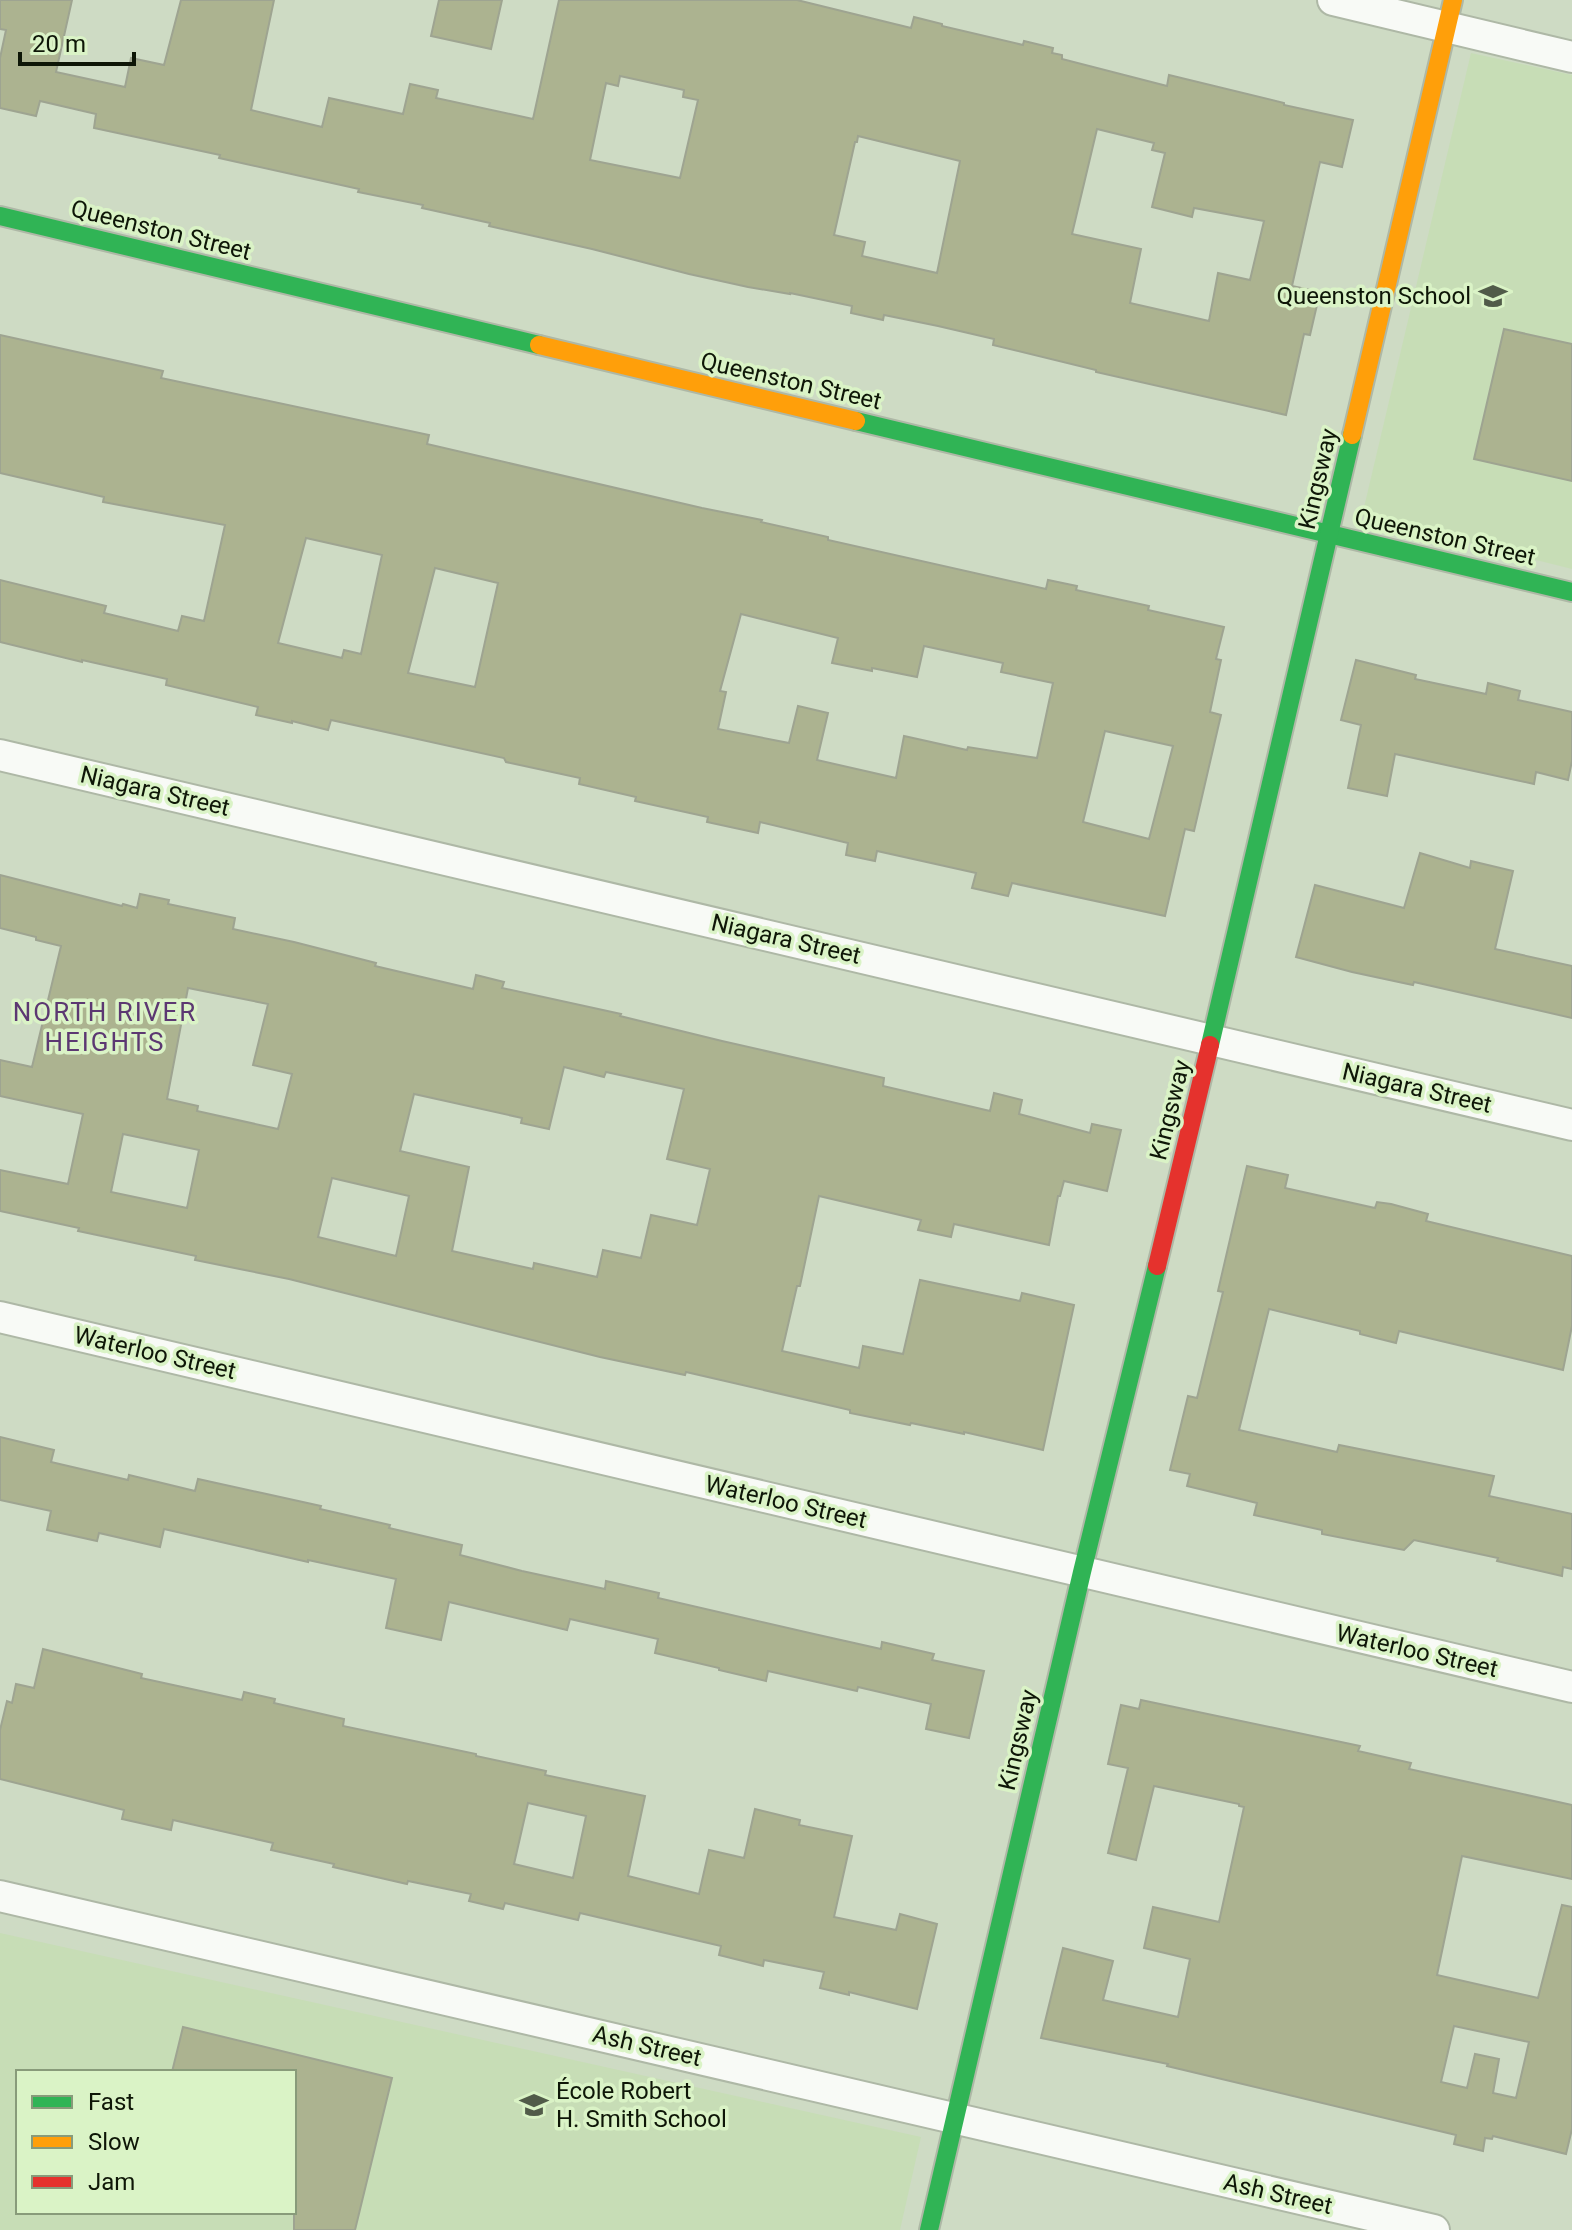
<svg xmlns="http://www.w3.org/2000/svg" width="1572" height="2230" font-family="Roboto,sans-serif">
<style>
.built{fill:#c7ddb6;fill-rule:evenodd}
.building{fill:#acb390;stroke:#9ea491;stroke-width:2;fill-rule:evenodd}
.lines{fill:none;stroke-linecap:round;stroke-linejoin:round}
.street-casing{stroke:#aeb8a6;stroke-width:34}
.fast-casing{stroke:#aeb8a6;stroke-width:22}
.slow-casing{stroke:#aeb8a6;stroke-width:22}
.jam-casing{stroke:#aeb8a6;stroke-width:22}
.street{stroke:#f8faf6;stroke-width:30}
.fast{stroke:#30b455;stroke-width:18}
.slow{stroke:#ff9f0a;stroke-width:18}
.jam{stroke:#e5322d;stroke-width:18}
.labels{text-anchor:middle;stroke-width:7;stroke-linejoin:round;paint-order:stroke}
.street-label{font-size:24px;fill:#0e1607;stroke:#daf3c6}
.poi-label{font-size:24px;fill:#0e1607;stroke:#daf3c6;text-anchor:end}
.neighbourhood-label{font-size:26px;letter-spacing:2px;fill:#5c3872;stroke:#daf3c6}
</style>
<rect width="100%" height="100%" fill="#cedbc4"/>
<g class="built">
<path d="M1471,53L1572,75V569L1362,516Z"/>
<path d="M0,1933L921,2137L900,2230H0ZM18,2072H294V2212H18Z"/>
</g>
<g class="building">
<path d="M0,0H72L56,72L125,87L131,58L164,65L181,0H274L251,110L322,127L329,98L403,114L410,84L438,90L436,98L533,119L559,0H797L911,28L914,17L942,24V26L1023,45L1024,41L1053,48L1052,53L1062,55V59L1167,86L1169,75L1284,103V105L1353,120L1342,167L1320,162L1292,286L1320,292L1310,335L1304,334L1286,415L1096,372V370L993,345L994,339L938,326L884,315L883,320L851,313L852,306L790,293V294L748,287L689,274L592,249L489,226L490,223L422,208L423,205L358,192L359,189L219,158L220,155L94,128L96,114L40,101L36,116L0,108V58L6,30L0,29ZM620,76L684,90L683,97L698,100L680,178L590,160L606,83L618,86ZM1097,129L1154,143L1152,150L1165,153L1152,207L1192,217L1194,208L1264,221L1250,280L1218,273L1209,321L1130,303L1141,249L1072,234ZM858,136L960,161L937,273L862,256L865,242L834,235L855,142H857Z"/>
<path d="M439,0H502L491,49L431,36Z"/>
<path d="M1504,329L1572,344V481L1474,459Z"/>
<path d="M0,335L163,371L161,378L429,435L427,444L702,508L762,520L761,522L828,537V540L1046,589L1048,580L1077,586L1076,590L1149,606L1148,610L1224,627L1216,659L1221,660L1210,712L1221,715L1194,831L1185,829L1165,916L1012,883L1008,896L972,888L976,873L877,851L875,861L846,855L848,843L760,822L758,833L707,822L708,817L635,801L636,797L579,784L580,778L506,762L504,758L331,720L328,730L292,721V723L256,715L258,707L166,685L167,679L82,660V662L0,642V580L106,606L104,613L178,631L182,616L204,621L225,525L103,502L104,497L0,473ZM306,538L382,555L361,654L344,650L342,658L278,643ZM435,568L498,583L475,687L408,673ZM741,614L838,638L832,663L872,671V668L917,677L924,646L1003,663L1001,672L1053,683L1037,758L968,747L967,750L904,736L896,778L817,760L828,713L798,706L789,743L718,729L726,692L720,691ZM1105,731L1173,746L1149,839L1083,822Z"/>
<path d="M1356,660L1416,675L1415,679L1486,694L1488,683L1520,691L1518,700L1572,712V761L1568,780L1536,772L1534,784L1395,754L1387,796L1348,788L1361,725L1341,720Z"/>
<path d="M1420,853L1470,868L1471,861L1513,871L1495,949L1572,966V1018L1414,982L1413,985L1352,972L1296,957L1315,885L1404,908Z"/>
<path d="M0,875L122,906L123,904L137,908L140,894L169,900L168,904L235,918L233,929L294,942L376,963L375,966L473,989L476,975L504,982L502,988L621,1014L620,1016L722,1041L884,1078L883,1086L990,1111L994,1093L1022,1100L1019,1114L1090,1133L1092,1124L1121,1130L1107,1191L1064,1181L1060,1196H1058L1049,1245L954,1224L951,1237L918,1230L921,1220L819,1196L800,1286H797L782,1351L859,1368L863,1346L903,1354L920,1280L1020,1301L1022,1293L1074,1305L1043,1450L964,1432V1434L911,1423L910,1425L850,1413V1410L686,1372L685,1375L600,1357L289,1279L195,1260L196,1256L78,1231L79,1228L0,1211V1170L68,1184L83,1114L0,1096V1060L32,1067L61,946L36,940V937L0,928ZM188,988L268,1004L253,1065L292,1074L278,1129L197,1111L198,1106L167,1099ZM564,1067L604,1077L606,1072L684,1089L667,1159L710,1169L697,1225L651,1215L641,1258L603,1250L597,1277L534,1263L533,1269L452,1251L469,1167L400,1151L414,1094L522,1118L521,1123L549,1129ZM123,1134L199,1150L187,1208L111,1192ZM332,1178L409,1196L396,1256L318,1237Z"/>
<path d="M1247,1166L1288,1175L1285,1188L1375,1208L1377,1202L1391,1204L1428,1214L1426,1221L1572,1256V1326L1563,1370L1399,1331L1396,1343L1360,1334V1331L1269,1309L1239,1430L1337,1452L1339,1445L1494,1476L1489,1496L1572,1514V1569L1563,1567L1562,1576L1497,1561L1498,1558L1414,1540L1404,1550L1322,1534V1530L1254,1515L1257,1503L1187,1486L1190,1474L1170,1470L1188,1396L1197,1398L1223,1292L1218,1291Z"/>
<path d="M0,1437L54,1450L51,1462L128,1480L129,1475L195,1491L198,1479L262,1493L321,1506L320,1509L390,1525L389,1528L462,1545L460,1555L522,1571L605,1589L606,1581L659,1593L658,1598L814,1634L881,1649L882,1642L934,1654L932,1660L984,1671L969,1738L926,1729L931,1704L858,1687L857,1691L768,1671L766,1681L719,1670V1668L655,1653L658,1639L570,1619L567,1630L449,1602L441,1640L386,1628L396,1579L308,1560V1562L164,1529L160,1547L99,1533L97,1541L47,1530L51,1511L0,1500Z"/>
<path d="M43,1649L142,1674L141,1678L242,1700L244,1692L275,1699L274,1703L344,1719L343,1726L476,1754V1756L546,1771L545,1775L645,1796L628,1876L699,1894L709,1850L744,1858L755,1809L800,1820L799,1825L852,1836L834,1917L896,1930L900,1914L937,1924L917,2009L849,1992V1995L820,1988L824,1972L764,1960L763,1966L719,1955L721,1946L580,1913L578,1920L505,1903L503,1909L469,1901L471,1894L408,1881L407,1884L333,1867L334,1864L271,1850L273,1843L173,1820L171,1830L122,1819L124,1810L0,1779V1730L7,1701L12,1703L16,1684L34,1688ZM528,1803L586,1816L573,1878L514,1864Z"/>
<path d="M1141,1700L1360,1746L1358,1751L1411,1763L1409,1769L1572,1805V1879L1462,1856L1437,1975L1538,1998L1562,1905L1572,1907V2129L1566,2154L1493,2136L1492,2139L1485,2138L1483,2151L1454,2144L1456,2135L1167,2066L1168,2064L1041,2038L1063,1948L1113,1961L1103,2000L1178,2017L1190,1959L1144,1948L1153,1907L1219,1922L1244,1807L1239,1806V1804L1154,1786L1136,1860L1108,1853L1128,1768L1108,1764L1121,1705L1139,1709ZM1454,2026L1529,2042L1516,2098L1493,2093L1499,2059L1475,2054L1467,2088L1441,2082Z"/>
<path d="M183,2027L392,2078L355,2230H294V2072H172Z"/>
</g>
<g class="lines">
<defs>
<g id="street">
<path d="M1333,0L1572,57"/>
<path d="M0,755L1572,1125"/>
<path d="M0,1317L1572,1687"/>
<path d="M0,1896L1434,2230"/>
</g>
<g id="fast">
<path d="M0,216L539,345"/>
<path d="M856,421L1572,592"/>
<path d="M1210,1045L1352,435"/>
<path d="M929,2230L1082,1572L1157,1266"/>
</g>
<g id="slow">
<path d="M539,345L856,421"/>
<path d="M1352,435L1453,0"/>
</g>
<path id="jam" d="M1157,1266L1210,1045"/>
</defs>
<use href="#street" class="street-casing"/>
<use href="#fast" class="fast-casing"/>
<use href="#slow" class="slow-casing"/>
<use href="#jam" class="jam-casing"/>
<use href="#street" class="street"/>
<use href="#fast" class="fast"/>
<use href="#slow" class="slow"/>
<use href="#jam" class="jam"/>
</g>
<defs>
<symbol id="school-bare" viewBox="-9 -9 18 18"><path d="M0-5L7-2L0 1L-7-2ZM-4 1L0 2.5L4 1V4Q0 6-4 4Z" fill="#515b49" stroke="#daf3c6" stroke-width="2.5" paint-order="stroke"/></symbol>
</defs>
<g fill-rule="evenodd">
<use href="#school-bare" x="1473" y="276" width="40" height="40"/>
<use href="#school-bare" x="514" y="2085" width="40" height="40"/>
</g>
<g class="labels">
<g class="street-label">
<text transform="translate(161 230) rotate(14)" y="8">Queenston Street</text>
<text transform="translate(791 381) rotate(13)" y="8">Queenston Street</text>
<text transform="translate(1318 479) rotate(-77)" y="8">Kingsway</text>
<text transform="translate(1445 537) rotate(13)" y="8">Queenston Street</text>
<text transform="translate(155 791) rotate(13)" y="8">Niagara Street</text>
<text transform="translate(786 939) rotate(13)" y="8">Niagara Street</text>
<text transform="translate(1417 1088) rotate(13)" y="8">Niagara Street</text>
<text transform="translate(1170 1110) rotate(-76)" y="8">Kingsway</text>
<text transform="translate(155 1353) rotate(13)" y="8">Waterloo Street</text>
<text transform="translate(786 1502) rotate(13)" y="8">Waterloo Street</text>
<text transform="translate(1417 1651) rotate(13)" y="8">Waterloo Street</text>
<text transform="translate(1018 1740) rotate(-77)" y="8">Kingsway</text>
<text transform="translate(647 2046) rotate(13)" y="8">Ash Street</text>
<text transform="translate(1278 2194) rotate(13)" y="8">Ash Street</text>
</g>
<g class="poi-label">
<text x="1471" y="304">Queenston School</text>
<text x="556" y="2099" text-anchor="start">École Robert<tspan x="556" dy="28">H. Smith School</tspan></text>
</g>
<g class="neighbourhood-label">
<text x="105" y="1021">NORTH RIVER<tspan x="105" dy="30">HEIGHTS</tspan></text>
</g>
</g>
<rect x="16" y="2070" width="280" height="144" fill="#daf3c6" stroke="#889b7a" stroke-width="2"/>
<rect x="32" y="2096" width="40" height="12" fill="#30b455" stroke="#889b7a" stroke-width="2"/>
<text x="88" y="2110" font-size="24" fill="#0e1607">Fast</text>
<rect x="32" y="2136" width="40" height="12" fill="#ff9f0a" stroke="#889b7a" stroke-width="2"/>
<text x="88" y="2150" font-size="24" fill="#0e1607">Slow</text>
<rect x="32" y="2176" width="40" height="12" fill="#e5322d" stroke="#889b7a" stroke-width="2"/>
<text x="88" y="2190" font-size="24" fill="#0e1607">Jam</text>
<path d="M20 52v12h114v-12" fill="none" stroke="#0e1607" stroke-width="4"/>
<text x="32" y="52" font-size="24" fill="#0e1607" stroke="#daf3c6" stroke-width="6" paint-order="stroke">20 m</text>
</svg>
